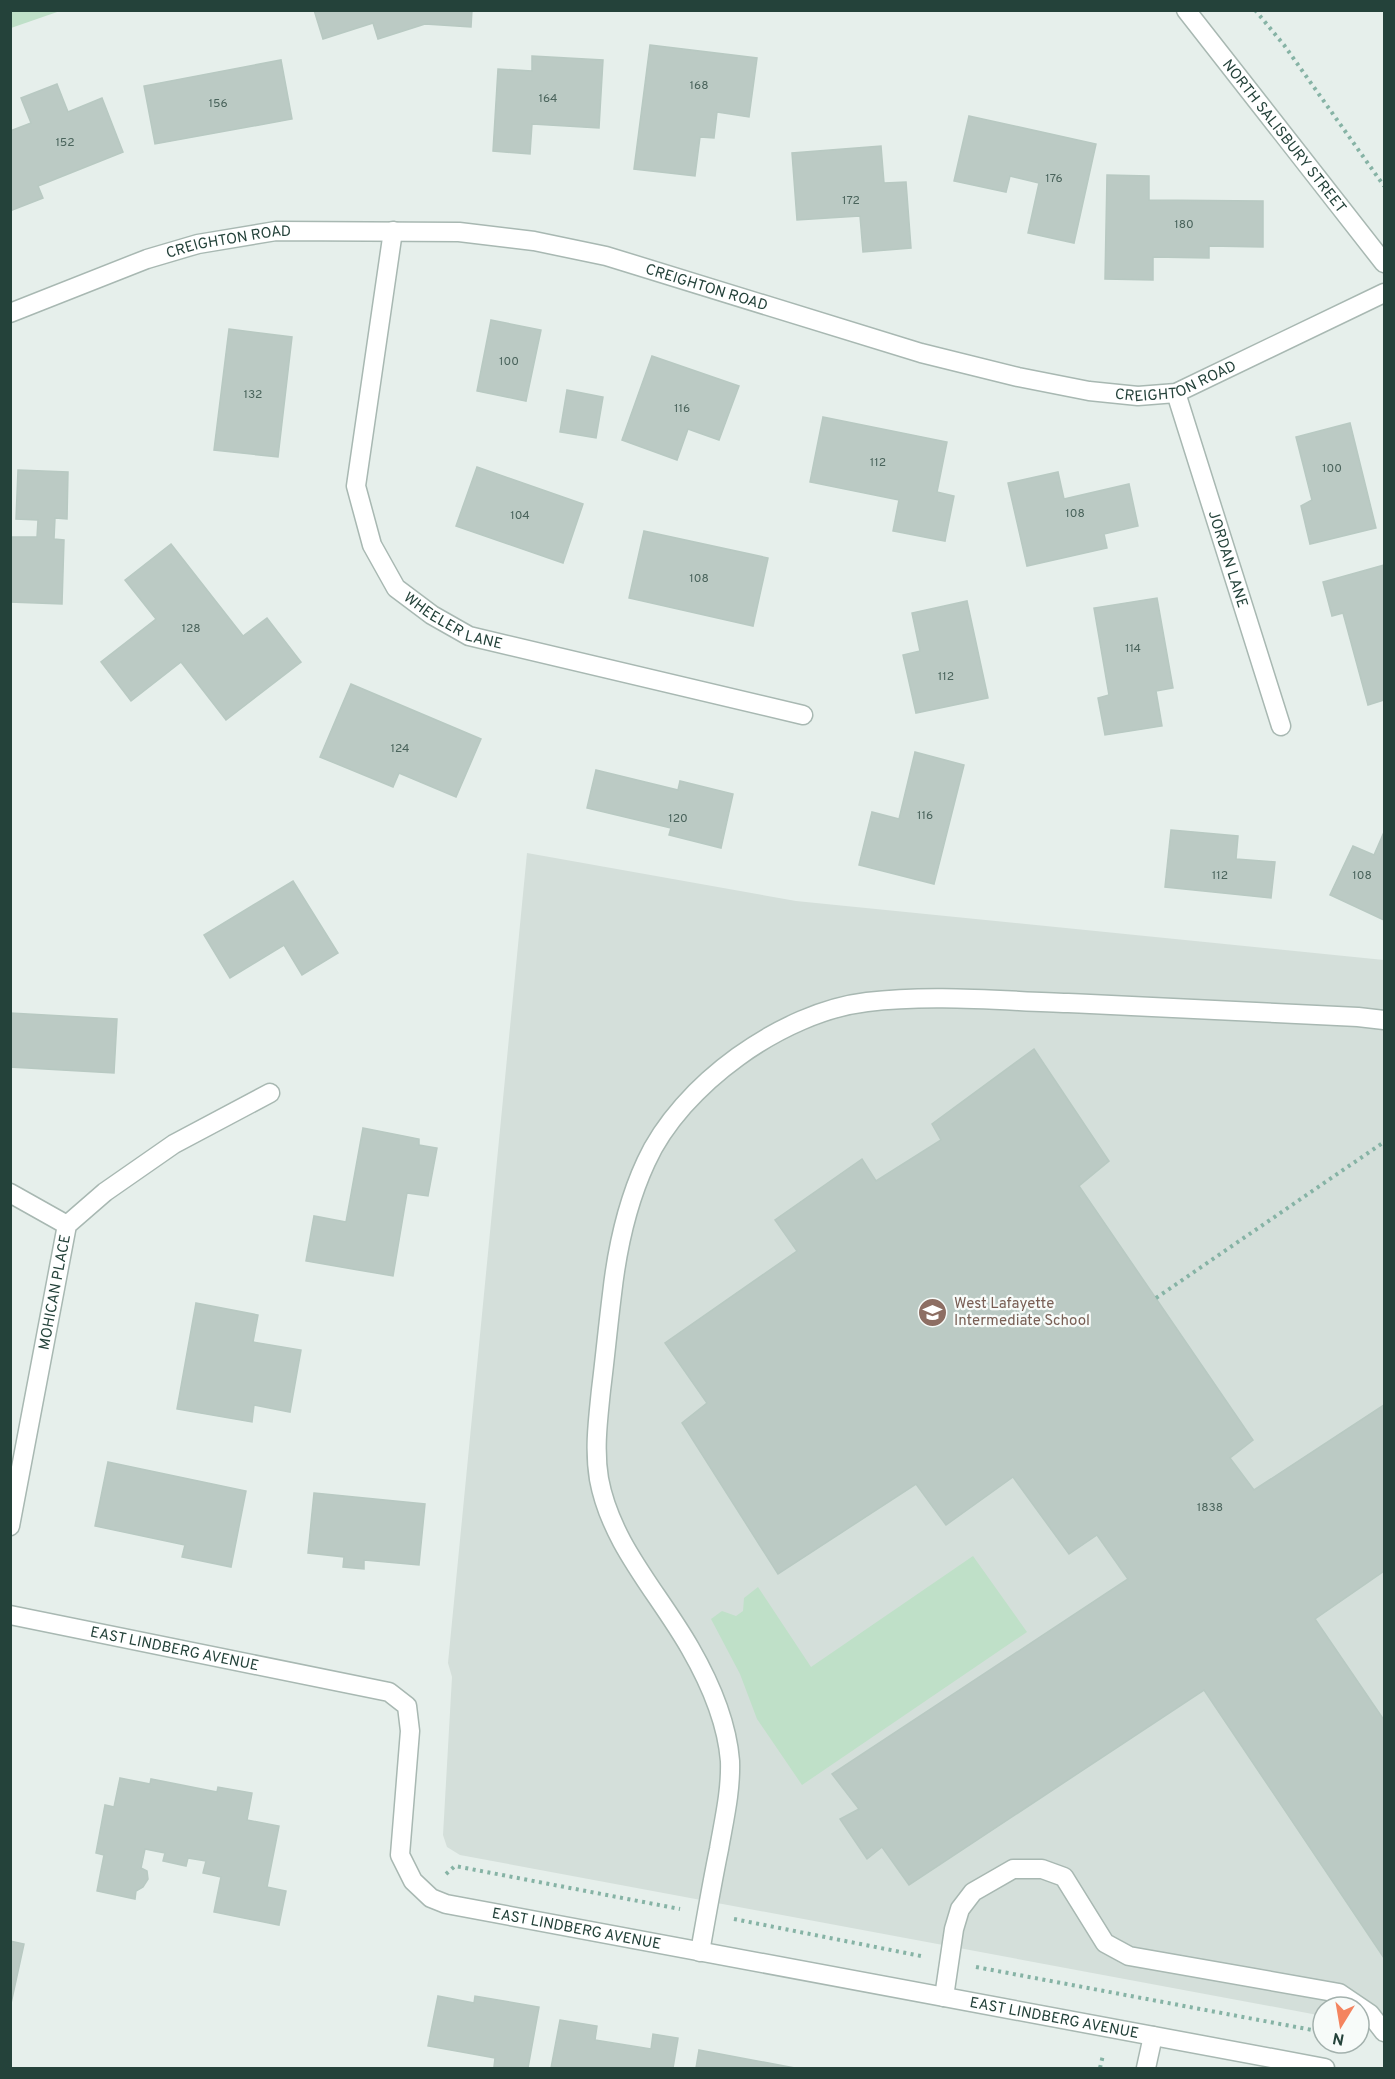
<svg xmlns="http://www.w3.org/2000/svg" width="1395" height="2079" font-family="Overpass,sans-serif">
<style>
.built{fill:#d4dfda}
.green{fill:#bfe0c8}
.building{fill:#bbcac4;stroke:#b8c9c2;stroke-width:1.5}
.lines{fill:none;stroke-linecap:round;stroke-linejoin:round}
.service-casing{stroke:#a8b8b2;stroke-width:21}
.minor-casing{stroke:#a8b8b2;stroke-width:21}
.tertiary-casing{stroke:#a8b8b2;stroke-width:21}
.path{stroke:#86b3a5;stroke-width:4;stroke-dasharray:3 4.5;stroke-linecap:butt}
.service{stroke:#fff;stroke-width:18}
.minor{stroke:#fff;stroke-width:18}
.tertiary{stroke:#fff;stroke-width:18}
.labels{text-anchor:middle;stroke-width:4.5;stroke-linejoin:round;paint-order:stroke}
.number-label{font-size:12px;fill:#4a645c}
.street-label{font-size:15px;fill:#24423a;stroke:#f7fbf9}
.education-label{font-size:15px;fill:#785e54;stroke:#f7fbf9;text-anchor:start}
</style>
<rect width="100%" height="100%" fill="#e6efeb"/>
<path class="built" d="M527,853L796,901L1384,960V2027L1359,2023V2007H1323V2016L460,1855L447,1847L443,1835L452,1677L448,1663Z"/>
<g class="green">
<path d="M11,10H60V11L11,28Z"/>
<path d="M973,1556L1027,1632L802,1785L757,1719L740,1674L711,1619L722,1611L736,1616L743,1611L744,1598L758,1587L811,1667Z"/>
</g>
<g class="building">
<path d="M314,10H472L471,27L425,24L378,39L373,23L323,39Z"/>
<path d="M650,45L757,58L749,117L717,112L714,138L700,137L695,176L634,169Z"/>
<path d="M532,56L603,60L599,128L532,124L530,154L493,151L498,69L532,71Z"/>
<path d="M281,60L292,119L155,144L144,86Z"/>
<path d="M57,84L68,112L102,98L123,152L38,186L43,198L10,211V131L31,123L21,98Z"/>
<path d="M969,116L1096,144L1074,243L1028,233L1039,183L1010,176L1006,192L954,181Z"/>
<path d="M881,146L884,183L906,182L911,248L863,252L860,216L797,220L792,153Z"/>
<path d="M1107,175L1149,176V200L1263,201V247L1209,246V258L1153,257V280L1105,279Z"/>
<path d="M491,320L541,330L526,401L477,391Z"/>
<path d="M229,329L292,337L278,457L214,450Z"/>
<path d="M652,356L739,386L719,440L688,429L677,460L622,440Z"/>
<path d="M567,390L603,397L596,438L560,432Z"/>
<path d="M823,417L947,442L937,492L954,496L945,541L893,531L899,500L810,482Z"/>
<path d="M1350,423L1376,528L1310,544L1301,506L1312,500L1296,437Z"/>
<path d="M477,467L583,504L563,563L456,526Z"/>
<path d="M18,470L68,472L67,519L55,518L54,539L64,540L62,604L10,602V537H37L38,520L16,519Z"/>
<path d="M1058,472L1064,499L1129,484L1138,526L1104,534L1107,548L1027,566L1008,483Z"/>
<path d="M644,531L768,558L753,626L629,598Z"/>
<path d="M171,544L243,636L267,618L301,662L226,720L181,662L131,701L101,662L156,619L125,580Z"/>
<path d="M1384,565V700L1368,705L1343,613L1332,616L1323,582Z"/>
<path d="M1157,598L1173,688L1156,691L1162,726L1105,735L1098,698L1109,695L1094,608Z"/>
<path d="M967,601L988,698L916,713L903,655L920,651L912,613Z"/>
<path d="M351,684L481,739L456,797L399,773L393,787L320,757Z"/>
<path d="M915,752L964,765L934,884L859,865L872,812L899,819Z"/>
<path d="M596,770L678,790L680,781L733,794L721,848L669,835L671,828L587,808Z"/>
<path d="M1171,830L1238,836L1236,859L1275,862L1271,898L1165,887Z"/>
<path d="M1384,832V920L1330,895L1353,846L1374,855Z"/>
<path d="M293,881L338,953L302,975L284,945L230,978L204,935Z"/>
<path d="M10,1013L117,1019L114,1073L10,1067Z"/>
<path d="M1034,1049L1109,1161L1079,1186L1253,1440L1230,1458L1254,1490L1384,1405V1571L1315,1619L1384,1720V1958L1204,1690L909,1885L882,1847L867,1859L840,1819L859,1809L832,1774L1128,1579L1097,1535L1069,1554L1013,1477L946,1525L916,1484L778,1574L682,1423L707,1403L665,1343L797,1251L775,1220L862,1159L876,1181L941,1140L932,1124Z"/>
<path d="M363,1128L419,1139V1145L437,1148L428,1196L407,1193L393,1276L306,1261L314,1216L346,1222Z"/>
<path d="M196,1303L258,1315L253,1342L301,1350L290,1412L254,1405L252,1422L177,1409Z"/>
<path d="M108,1462L246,1491L231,1567L182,1557L185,1545L95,1526Z"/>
<path d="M314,1493L425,1504L419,1565L364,1560V1569L343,1567L344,1557L308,1553Z"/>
<path d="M120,1778L150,1784L151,1779L217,1792L218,1787L252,1793L247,1820L279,1826L267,1887L286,1891L279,1925L214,1912L221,1877L203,1873L206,1861L188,1858L186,1866L163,1861L165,1853L145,1849L141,1868L147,1871L148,1879L143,1887L136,1891L135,1899L97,1891L104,1855L96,1853L105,1805L114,1807Z"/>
<path d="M10,1941L24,1944L10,2008Z"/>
<path d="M438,1996L474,2003L475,1996L539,2007L528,2068L494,2067L495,2058L428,2046Z"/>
<path d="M560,2020L597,2026L595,2040L651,2049L653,2034L678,2038L673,2068H551Z"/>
<path d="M699,2050L795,2068H696Z"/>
</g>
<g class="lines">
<defs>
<g id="service">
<path d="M700,1952C706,1918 712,1883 719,1849C724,1820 731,1791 730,1761C727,1723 709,1681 690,1648C658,1592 611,1544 599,1479C594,1449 598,1420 601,1390C605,1358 608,1326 612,1294C617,1249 627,1203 646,1162C681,1085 782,1012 867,1002C933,994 1002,1001 1068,1003C1165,1007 1262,1012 1358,1017L1384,1020"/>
<path d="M944,1997L954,1929L960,1909L973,1892L1013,1869H1042L1064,1877L1105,1943L1129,1956L1339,1993L1370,2014L1384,2032"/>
</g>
<g id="minor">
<path id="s1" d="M393,231L356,486L372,545L396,588L432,615L469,636L803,715"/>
<path id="s2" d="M10,313L147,259L198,244L276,231L459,232L534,241L606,256L921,353L1018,377L1089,391L1138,396L1176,393L1384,293"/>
<path id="s3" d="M1176,393L1281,726"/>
<path d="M10,1193L67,1225"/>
<path id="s4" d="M10,1526L67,1225L105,1192L174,1144L270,1093"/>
<path id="s5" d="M10,1615L389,1692L407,1706L410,1731L400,1855L413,1881L431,1898L446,1904L1325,2068"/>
<path d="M1146,2068L1153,2036"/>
</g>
<g id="tertiary">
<path id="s6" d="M1186,10L1384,263"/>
</g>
</defs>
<use href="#service" class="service-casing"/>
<use href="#minor" class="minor-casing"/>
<use href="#tertiary" class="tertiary-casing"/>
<g class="path">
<path d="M1255,10L1284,45L1384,186"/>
<path d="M1156,1298L1384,1142"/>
<path d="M446,1874L455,1866L680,1909"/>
<path d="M734,1919L921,1956"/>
<path d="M976,1967L1323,2032"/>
<path d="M1100,2068L1103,2055"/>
</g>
<use href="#service" class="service"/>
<use href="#minor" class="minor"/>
<use href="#tertiary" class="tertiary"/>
</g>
<defs>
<symbol id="school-disc" viewBox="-11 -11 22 22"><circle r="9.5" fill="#8d6e63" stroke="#f7fbf9"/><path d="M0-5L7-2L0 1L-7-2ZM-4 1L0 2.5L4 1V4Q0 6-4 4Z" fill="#fff"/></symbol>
</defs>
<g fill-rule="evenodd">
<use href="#school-disc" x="916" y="1296" width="33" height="33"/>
</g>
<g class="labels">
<g class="number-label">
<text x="699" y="89">168</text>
<text x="548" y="102">164</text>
<text x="218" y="107">156</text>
<text x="65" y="146">152</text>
<text x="1054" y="182">176</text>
<text x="851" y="204">172</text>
<text x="1184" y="228">180</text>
<text x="509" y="365">100</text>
<text x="253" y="398">132</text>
<text x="682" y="412">116</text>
<text x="878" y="466">112</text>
<text x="1332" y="472">100</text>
<text x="1075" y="517">108</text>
<text x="520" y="519">104</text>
<text x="699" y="582">108</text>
<text x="191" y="632">128</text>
<text x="1133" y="652">114</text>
<text x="946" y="680">112</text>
<text x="400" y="752">124</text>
<text x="925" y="819">116</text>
<text x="678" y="822">120</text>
<text x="1220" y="879">112</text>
<text x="1362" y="879">108</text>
<text x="1210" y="1511">1838</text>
</g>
<g class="street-label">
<text dy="5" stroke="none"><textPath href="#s6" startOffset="160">NORTH SALISBURY STREET</textPath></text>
<text dy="5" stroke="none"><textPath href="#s2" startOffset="231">CREIGHTON ROAD</textPath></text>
<text dy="5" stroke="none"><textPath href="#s2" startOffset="717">CREIGHTON ROAD</textPath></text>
<text dy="5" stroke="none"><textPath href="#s2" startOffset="1203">CREIGHTON ROAD</textPath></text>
<text dy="5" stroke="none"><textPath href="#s3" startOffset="174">JORDAN LANE</textPath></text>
<text dy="5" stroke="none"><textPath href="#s1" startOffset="435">WHEELER LANE</textPath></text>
<text dy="5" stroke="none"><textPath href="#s4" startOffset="238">MOHICAN PLACE</textPath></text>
<text dy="5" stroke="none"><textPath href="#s5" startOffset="168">EAST LINDBERG AVENUE</textPath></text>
<text dy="5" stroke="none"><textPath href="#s5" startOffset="762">EAST LINDBERG AVENUE</textPath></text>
<text dy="5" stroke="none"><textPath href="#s5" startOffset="1248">EAST LINDBERG AVENUE</textPath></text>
</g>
<g class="education-label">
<text x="954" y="1308">West Lafayette<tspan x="954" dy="17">Intermediate School</tspan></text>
</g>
</g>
<rect width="1395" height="2079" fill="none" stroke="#24423a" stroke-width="24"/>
<g transform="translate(1341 2025) rotate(191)"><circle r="28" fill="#f7fbf9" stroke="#a3b1ad" stroke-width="1.5"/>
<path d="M0-4.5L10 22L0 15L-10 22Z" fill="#f4845f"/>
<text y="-9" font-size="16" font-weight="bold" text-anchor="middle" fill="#24423a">N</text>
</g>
</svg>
